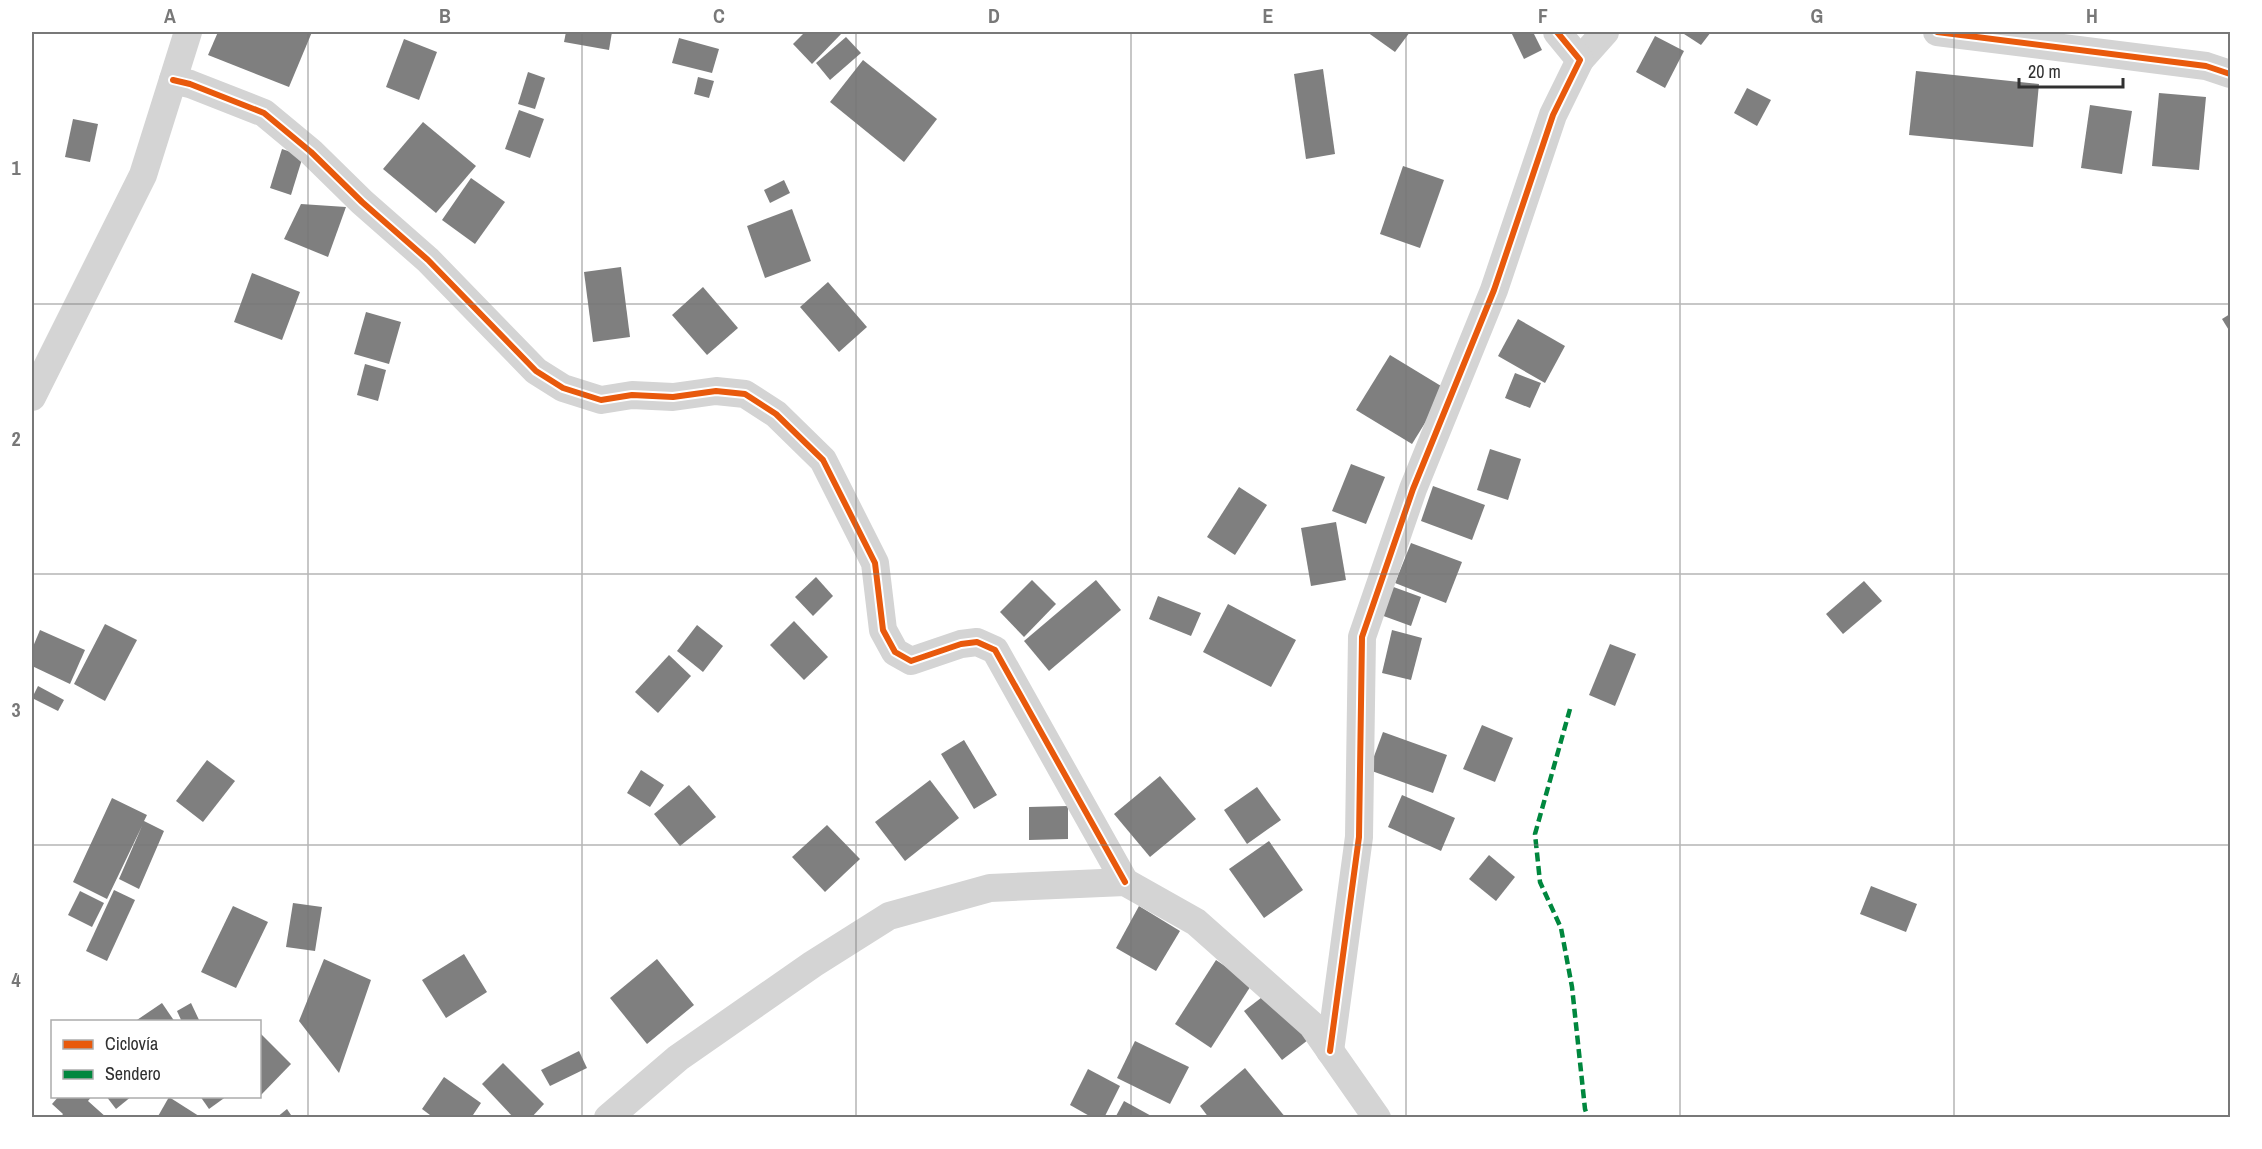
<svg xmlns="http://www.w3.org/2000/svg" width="2262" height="1149" font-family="'Archivo Narrow',sans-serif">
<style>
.building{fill:#7f7f7f}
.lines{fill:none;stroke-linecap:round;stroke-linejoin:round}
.street{stroke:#d4d4d4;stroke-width:28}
.quiet{stroke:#00873e;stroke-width:4.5;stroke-dasharray:9 4.5;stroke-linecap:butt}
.cycleway-casing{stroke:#fff;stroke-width:10}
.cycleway{stroke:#e8590c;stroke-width:6}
.grid{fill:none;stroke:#787878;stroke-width:1.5;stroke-opacity:0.55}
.neatline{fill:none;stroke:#787878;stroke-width:2}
.grid-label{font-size:20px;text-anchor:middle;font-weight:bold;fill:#787878}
</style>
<rect width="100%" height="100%" fill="#fff"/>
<g class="building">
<path d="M218,32H312L289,87L208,55Z"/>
<path d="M566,32H612L609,50L564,42Z"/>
<path d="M805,32H840L842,33L812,64L793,44Z"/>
<path d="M1367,32H1410L1395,52Z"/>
<path d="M1511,32H1533L1542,50L1524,59Z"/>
<path d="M1681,32H1711L1701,45Z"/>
<path d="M1655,36L1684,51L1665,88L1636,72Z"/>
<path d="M846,37L861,53L830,80L816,63Z"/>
<path d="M679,38L719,49L712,73L672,63Z"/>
<path d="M404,39L437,52L419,100L386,87Z"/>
<path d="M863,60L937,119L904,162L830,102Z"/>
<path d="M1323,69L1335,154L1306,159L1294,74Z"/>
<path d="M1916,71L2039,84L2033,147L1909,135Z"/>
<path d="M528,72L545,78L535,109L518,104Z"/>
<path d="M698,77L714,81L709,98L694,94Z"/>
<path d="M1747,88L1771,100L1757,126L1734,113Z"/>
<path d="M2159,93L2206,97L2199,170L2152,166Z"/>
<path d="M2090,105L2132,111L2122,174L2081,168Z"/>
<path d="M519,110L544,119L530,158L505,149Z"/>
<path d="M73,119L98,124L90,162L65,157Z"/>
<path d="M423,122L476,166L436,213L383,169Z"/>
<path d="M282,149L303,156L291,195L270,188Z"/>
<path d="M1403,166L1444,180L1420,248L1380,234Z"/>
<path d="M471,178L505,202L475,244L442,220Z"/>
<path d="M784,180L790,193L770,203L764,190Z"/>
<path d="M301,204L346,207L328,257L284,239Z"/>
<path d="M792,209L811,261L765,278L747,226Z"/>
<path d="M621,267L630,337L593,342L584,272Z"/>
<path d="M252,273L300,292L282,340L234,322Z"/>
<path d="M828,282L867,327L839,352L800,307Z"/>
<path d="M703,287L738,328L707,355L672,315Z"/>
<path d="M366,312L401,322L389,364L354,354Z"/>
<path d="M2230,314V332L2222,319Z"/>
<path d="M1518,319L1565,346L1545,383L1498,356Z"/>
<path d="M1390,355L1446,389L1412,444L1356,410Z"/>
<path d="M365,364L386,370L378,401L357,395Z"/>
<path d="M1515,373L1541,383L1530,408L1505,398Z"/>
<path d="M1490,449L1521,459L1508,500L1477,490Z"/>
<path d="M1351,464L1385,477L1366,524L1332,511Z"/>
<path d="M1433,486L1485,505L1472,540L1421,521Z"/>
<path d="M1239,487L1267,505L1235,555L1207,537Z"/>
<path d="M1336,522L1346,580L1311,586L1301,528Z"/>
<path d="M1411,543L1462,562L1446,603L1395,583Z"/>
<path d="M816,577L833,596L813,616L795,597Z"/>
<path d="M1032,580L1056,604L1024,637L1000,612Z"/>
<path d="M1096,580L1121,610L1049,671L1024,641Z"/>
<path d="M1864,581L1882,601L1843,634L1826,614Z"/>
<path d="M1388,585L1421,597L1411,626L1378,614Z"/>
<path d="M1158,596L1201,613L1191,636L1149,619Z"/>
<path d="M1228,604L1296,640L1271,687L1203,652Z"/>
<path d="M794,621L828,657L804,680L770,645Z"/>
<path d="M105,624L137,640L105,701L74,684Z"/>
<path d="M697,625L723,646L703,672L677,651Z"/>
<path d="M40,630L85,650L70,684L32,666V649Z"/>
<path d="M1392,630L1422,638L1411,680L1382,673Z"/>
<path d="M1610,644L1636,654L1615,706L1589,695Z"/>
<path d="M669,655L691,676L658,713L635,692Z"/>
<path d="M38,686L64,700L58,711L32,698Z"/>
<path d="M1482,725L1513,738L1495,782L1463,769Z"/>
<path d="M1383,732L1447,755L1433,793L1369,770Z"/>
<path d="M964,740L997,795L974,809L941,754Z"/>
<path d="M207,760L235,781L203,822L176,801Z"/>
<path d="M641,770L664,785L650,807L627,793Z"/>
<path d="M1160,776L1196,819L1150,857L1114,814Z"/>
<path d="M930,780L959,818L905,861L875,822Z"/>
<path d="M689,785L716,817L680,846L654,814Z"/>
<path d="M1257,787L1281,820L1247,844L1224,810Z"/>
<path d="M1402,795L1455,818L1441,851L1388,827Z"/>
<path d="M112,798L147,815L144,821L164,831L139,889L119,879L142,826L107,899L73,882Z"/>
<path d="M1068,806V839L1029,840V807Z"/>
<path d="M827,825L860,859L825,892L792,857Z"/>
<path d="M1269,841L1303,890L1264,918L1229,869Z"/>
<path d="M1489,855L1515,877L1496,901L1469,879Z"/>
<path d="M1871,886L1917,904L1906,932L1860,914Z"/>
<path d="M114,890L135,900L107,961L86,951Z"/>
<path d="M80,891L104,903L92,927L68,915Z"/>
<path d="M293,903L322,907L315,951L286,947Z"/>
<path d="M233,906L268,922L236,988L201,972Z"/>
<path d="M1139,906L1180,931L1156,971L1116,948Z"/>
<path d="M464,954L487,992L446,1018L422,980Z"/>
<path d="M324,959L371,980L339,1073L299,1021Z"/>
<path d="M657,959L694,1005L647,1044L610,998Z"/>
<path d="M1216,960L1252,984L1211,1048L1175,1024Z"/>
<path d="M1270,991L1308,1040L1282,1060L1244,1011Z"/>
<path d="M162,1003L175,1022H134Z"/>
<path d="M191,1003L200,1022H182L177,1011Z"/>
<path d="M260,1033L291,1064L260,1096Z"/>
<path d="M1135,1041L1189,1067L1170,1104L1117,1078Z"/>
<path d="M579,1051L587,1068L550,1086L541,1070Z"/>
<path d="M503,1063L544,1104L531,1118H514L482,1084Z"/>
<path d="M1245,1068L1286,1118H1209L1200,1106Z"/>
<path d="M1088,1069L1120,1086L1104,1118H1093L1070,1105Z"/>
<path d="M444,1077L481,1103L471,1118H434L422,1109Z"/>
<path d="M59,1096H92L88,1101L107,1118H60L63,1114L52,1104Z"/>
<path d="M106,1096H132L116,1109Z"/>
<path d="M200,1096H227L209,1109Z"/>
<path d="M169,1097L202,1118H157Z"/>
<path d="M1124,1101L1155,1118H1115Z"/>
<path d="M287,1109L293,1118H276Z"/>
</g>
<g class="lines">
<g class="street">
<path d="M1937,32L2206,66L2230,74"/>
<path d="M1580,60L1605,32"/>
<path d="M173,80L190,84L264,113L311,152L362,202L428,260L536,371L563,388L601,400L632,395L673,397L716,391L745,394L776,414L823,460L875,563L883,630L895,652L911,661L961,644L977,642L995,650L1125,882"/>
<path d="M32,397L143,175L188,32"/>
<path d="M1330,1051L1359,837L1362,637L1413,489L1494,290L1553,115L1580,60L1557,32"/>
<path d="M608,1118L678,1058L813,964L889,916L990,888L1125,882L1196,922L1312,1025L1377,1118"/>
</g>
<path class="quiet" d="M1570,709L1535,834L1540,882L1561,928L1572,987L1585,1109L1588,1118"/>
<defs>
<g id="cycleway">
<path d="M1937,32L2206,66L2230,74"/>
<path d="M173,80L190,84L264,113L311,152L362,202L428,260L536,371L563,388L601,400L632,395L673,397L716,391L745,394L776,414L823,460L875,563L883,630L895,652L911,661L961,644L977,642L995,650L1125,882"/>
<path d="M1330,1051L1359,837L1362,637L1413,489L1494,290L1553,115L1580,60L1557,32"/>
</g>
</defs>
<use href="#cycleway" class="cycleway-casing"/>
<use href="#cycleway" class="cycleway"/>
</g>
<path class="grid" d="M308,32V1118M582,32V1118M856,32V1118M1131,32V1118M1406,32V1118M1680,32V1118M1954,32V1118M32,304H2230M32,574H2230M32,845H2230"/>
<rect width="2262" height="1149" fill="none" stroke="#ffffff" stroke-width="66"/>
<rect x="51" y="1020" width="210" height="78" fill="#ffffff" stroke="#acacac" stroke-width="1.5"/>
<rect x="63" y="1040" width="30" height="9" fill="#e8590c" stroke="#acacac" stroke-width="1.5"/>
<text x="105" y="1050" font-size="18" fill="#303030">Ciclovía</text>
<rect x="63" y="1070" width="30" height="9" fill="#00873e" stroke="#acacac" stroke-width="1.5"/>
<text x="105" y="1080" font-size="18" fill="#303030">Sendero</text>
<path d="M2019 78v9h104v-9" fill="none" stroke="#303030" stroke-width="3"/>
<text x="2028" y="78" font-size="18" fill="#303030" stroke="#ffffff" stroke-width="4.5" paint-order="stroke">20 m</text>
<rect x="33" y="33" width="2196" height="1083" class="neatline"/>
<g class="grid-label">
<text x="170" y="23">A</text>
<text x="445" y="23">B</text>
<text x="719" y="23">C</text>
<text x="994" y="23">D</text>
<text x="1268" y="23">E</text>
<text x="1543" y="23">F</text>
<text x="1817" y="23">G</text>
<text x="2092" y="23">H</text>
<text x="16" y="175">1</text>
<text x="16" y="446">2</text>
<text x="16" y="717">3</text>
<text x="16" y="987">4</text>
</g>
</svg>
